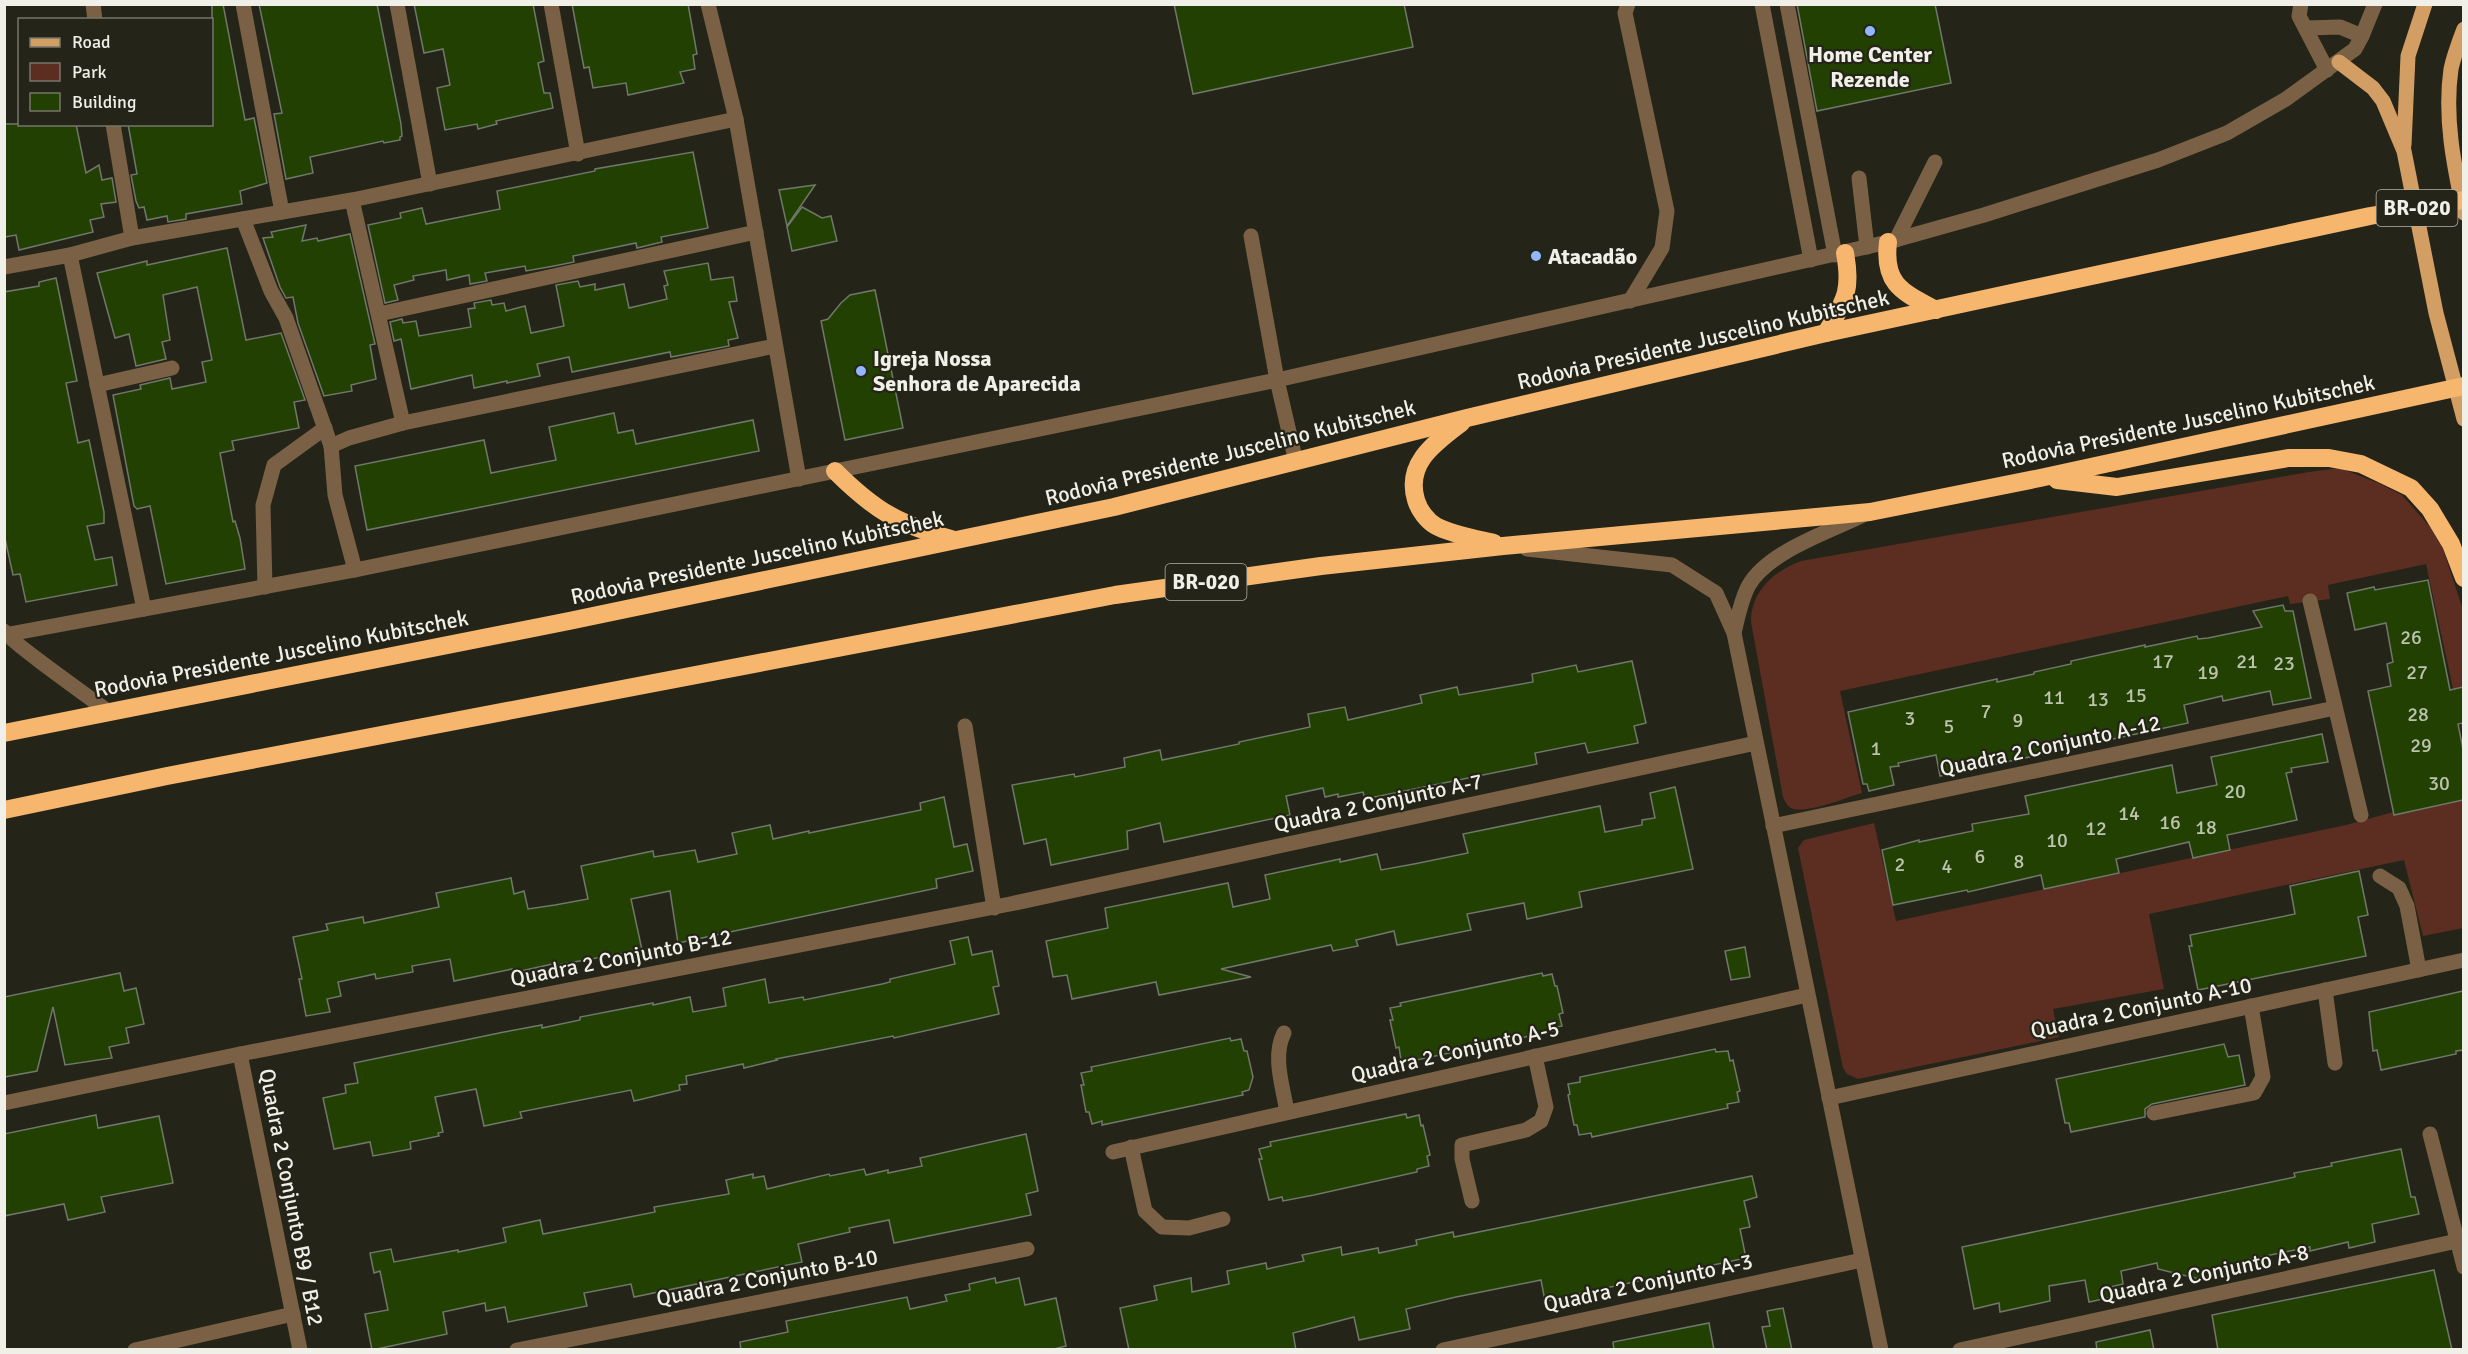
<svg xmlns="http://www.w3.org/2000/svg" width="2468" height="1354" font-family="Signika,sans-serif">
<style>
.green{fill:#5c2e21}
.building{fill:#224002;stroke:#70776b;stroke-width:1.5}
.lines{fill:none;stroke-linecap:round;stroke-linejoin:round}
.minor{stroke:#7a6145;stroke-width:15}
.major{stroke:#d39e63;stroke-width:15}
.highway{stroke:#f6b66e;stroke-width:18}
.poi-dot{fill:#92b7fd;stroke:#252418;stroke-width:2}
.labels{text-anchor:middle;stroke-width:4.5;stroke-linejoin:round;paint-order:stroke}
.number-label{font-size:20px;fill:#bcc3ae}
.shield{fill:#252418;stroke:#b3b2aa;stroke-width:1.5}
.shield-label{font-size:21px;font-weight:bold;fill:#f0efe8}
.poi-label{font-size:22px;font-weight:bold;fill:#f0efe8;stroke:#252418;text-anchor:start}
.street-label{font-size:22px;fill:#f0efe8;stroke:#252418}
</style>
<rect width="100%" height="100%" fill="#252418"/>
<g class="green">
<path d="M2340,468L2378,483L2402,495L2430,527L2443,549L2463,610V734L2426,564L2328,585L2330,599L2290,604L2288,596L1840,691L1862,793C1847,797 1805,815 1791,808C1787,806 1785,801 1783,797L1751,622C1751,591 1774,571 1801,561L2309,472Z"/>
<path d="M2463,793V928L2423,936L2404,860L2149,914L2164,989L2053,1009L2059,1037L1858,1079L1847,1074L1843,1068L1798,848L1804,840L1874,823L1896,921L2346,825Z"/>
</g>
<g class="building">
<path d="M212,4H223L245,120L254,118L267,183L240,191L242,204L186,214V219L168,222L167,216L147,220L144,207L139,208L136,201L131,175L137,174L128,124H212Z"/>
<path d="M259,4H377L401,124L402,136L400,137V140L384,143L383,141L310,157L313,173L286,179L274,114L282,113Z"/>
<path d="M414,4H533L544,61L538,63L544,93H550L553,108L496,121L497,124L478,129L477,124L445,130L437,88L450,85L443,49L424,53Z"/>
<path d="M572,4H688L697,54L693,55L695,69L680,72L684,83L628,95L626,83L593,88L589,67L584,68Z"/>
<path d="M1174,4H1404L1413,47L1193,94Z"/>
<path d="M1797,4H1935L1951,83L1817,111Z"/>
<path d="M4,124H76L86,173L99,165L102,180L112,178L116,202L101,204L104,217L90,220L93,232L19,250L16,235L4,237Z"/>
<path d="M693,152L708,228L661,237L662,242L637,248L636,243L573,256L574,262L554,266L526,271L525,266L485,273L487,281L470,284L469,275L447,280L446,270L413,276L414,280L394,285L398,300L385,303L368,225L401,218L400,213L422,208L426,224L500,209L497,191L595,171V169Z"/>
<path d="M815,185L787,226L779,190Z"/>
<path d="M802,207L822,218L831,216L837,241L792,251L787,227Z"/>
<path d="M306,225L302,241L317,238L318,241L350,234L375,344L370,345L376,379L351,385L352,391L324,396L298,323L293,297L286,298L280,287L263,238L273,237L271,232Z"/>
<path d="M227,248L246,340L281,333L305,400L294,402L299,428L232,441L234,450L220,453L233,522L235,521L240,538L245,569L166,584L150,506L137,509L134,506L113,395L141,389L140,385L170,378L172,389L206,382L202,362L212,360L197,287L163,295L170,340L162,342L166,359L136,366L129,334L115,338L97,273L147,261V265Z"/>
<path d="M708,263L711,280L733,277L737,301L729,302L738,338L728,340L729,346L671,357L670,352L572,372L569,357L537,364L540,376L507,383V381L474,388L472,375L411,389L401,339L394,341L390,322L402,319L403,323L416,321L419,336L471,327L468,309L475,308L474,303L491,300L492,305L504,303L506,311L525,306L531,333L564,326L556,285L578,281L580,287L595,284V290L624,284L629,308L667,299L664,286L668,285L664,271Z"/>
<path d="M56,278L77,381L66,383L78,443L89,440L104,512V523L87,526L95,560L112,557L117,585L26,602L20,574L13,575L4,534V292L39,286V282Z"/>
<path d="M875,290L903,428L845,440L821,321L828,319L841,303L850,295Z"/>
<path d="M614,413L618,433L633,430L636,444L753,420L759,451L367,530L355,466L484,440L491,473L556,460L549,427Z"/>
<path d="M2428,580L2450,690L2463,687V723L2458,724L2463,749V800L2394,815L2368,691L2391,686L2387,664L2393,662L2386,623L2355,630L2347,593L2374,587L2375,590Z"/>
<path d="M2283,605L2285,611H2293L2311,698L2273,705L2270,691L2223,701L2222,696L2184,705L2188,723L1940,776L1936,755L1898,763L1899,766L1890,767L1894,785L1869,791L1867,784H1863L1848,712L1997,679V682L2034,674V672L2071,664V661L2145,645V647L2197,636L2198,639L2208,638L2262,627L2253,611Z"/>
<path d="M1632,661L1646,723L1634,726L1638,743L1588,753L1585,743L1535,753L1537,764L1365,799L1363,792L1338,797V794L1325,797L1323,788L1286,796L1290,815L1164,842L1160,823L1127,831L1128,849L1051,865L1046,839L1024,844L1012,785L1074,774L1075,777L1125,767L1124,758L1160,750L1162,760L1239,744V742L1310,727L1308,714L1345,707L1348,720L1422,703L1420,695L1457,687L1459,695L1533,682L1532,674L1576,665L1578,672Z"/>
<path d="M2322,734L2328,762L2291,768L2292,772L2286,773L2297,820L2227,835L2230,850L2193,858L2189,842L2116,859L2119,873L2044,889L2041,875L1968,892L1967,890L1893,905L1882,850L1919,840V842L1973,831L1972,824L2029,814L2025,796L2172,765L2177,793L2217,785L2211,757Z"/>
<path d="M1675,787L1693,869L1579,892L1582,907L1527,919L1524,903L1467,914L1471,930L1397,945L1394,931L1356,940L1358,946L1333,951L1331,945L1221,969L1251,977L1159,995L1156,982L1072,999L1067,975L1053,977L1046,941L1108,928L1105,908L1228,883L1233,907L1270,899L1265,875L1340,859V862L1377,854L1381,870L1414,864L1468,853L1463,834L1600,806L1605,832L1642,825V820L1655,818L1650,793Z"/>
<path d="M944,797L954,847L967,844L973,871L936,879L937,888L678,943L670,891L631,899L642,950L557,965V963L512,973V969L454,981L450,959L412,966L413,972L376,979L375,974L338,982L341,996L327,999L330,1012L306,1016L299,979H302L293,937L328,930L326,924L363,917L364,923L439,907L436,893L511,878L514,894L524,891L528,909L555,905L588,899L581,866L653,851L654,857L695,850L698,862L737,854L732,833L770,825L773,839L809,831V833L921,810L920,803Z"/>
<path d="M2359,871L2368,915L2358,917L2366,956L2198,990L2189,946H2192L2190,935L2295,914L2290,886Z"/>
<path d="M968,937L972,955L992,951L999,986L993,987L999,1014L894,1038L893,1036L776,1059L777,1060L744,1068L743,1064L686,1076L687,1084L679,1085L680,1090L634,1101L631,1090L520,1112L522,1118L484,1126L476,1089L435,1097L443,1132L438,1133L439,1136L410,1142L411,1149L373,1156L370,1142L334,1149L323,1098L346,1093L345,1085L358,1083L354,1063L504,1032L542,1025V1028L580,1020V1017L653,1003V1005L690,997L693,1012L726,1006L723,988L765,979L769,1003L803,997L804,1000L882,984L890,982V979L955,964L950,941Z"/>
<path d="M1745,947L1750,977L1731,980L1725,951Z"/>
<path d="M120,973L124,991L136,988L144,1024L126,1028L129,1043L109,1047L112,1058L65,1065L53,1007L37,1071L4,1077V997Z"/>
<path d="M1542,973L1543,976L1552,974L1555,986H1557L1563,1013L1559,1014L1562,1026L1552,1028L1553,1031L1412,1061L1411,1058L1401,1060L1399,1047L1396,1048L1390,1020H1393L1390,1008L1401,1006L1400,1003Z"/>
<path d="M2463,991V1050L2456,1051V1054L2381,1070L2377,1050L2373,1051L2369,1012Z"/>
<path d="M1230,1038L1231,1041L1241,1039L1244,1051H1247L1253,1077L1249,1090L1242,1092L1243,1095L1102,1125V1121L1092,1124L1089,1112H1086L1081,1085H1084L1081,1073L1092,1071L1091,1067Z"/>
<path d="M2224,1044L2228,1057L2239,1055L2245,1085L2152,1104L2145,1109V1117L2071,1132L2069,1123H2065L2056,1079Z"/>
<path d="M1715,1049L1716,1052L1728,1051L1730,1061L1733,1060L1740,1091L1737,1092L1739,1102L1727,1104L1728,1108L1657,1123L1592,1137L1591,1133L1579,1135L1577,1125H1574L1568,1095L1570,1094L1568,1084L1580,1082V1077Z"/>
<path d="M1406,1114L1407,1118L1419,1115L1421,1126L1423,1125L1430,1155L1427,1156L1429,1166L1417,1169V1172L1314,1195L1283,1201L1282,1197L1269,1200L1259,1159H1262L1259,1149L1271,1146L1270,1142Z"/>
<path d="M96,1115L98,1128L159,1116L173,1183L101,1197L105,1212L68,1220L64,1204L4,1216V1134Z"/>
<path d="M1026,1134L1038,1191L1026,1194L1031,1215L894,1243L889,1220L849,1228L850,1232L798,1244L802,1262L634,1297L631,1284L584,1293L587,1306L508,1322L505,1307L486,1311L485,1303L443,1312L447,1334L372,1350L365,1314L388,1310L380,1271L374,1273L370,1253L391,1249L394,1262L458,1250V1252L506,1242L503,1228L540,1220L543,1234L655,1212L654,1207L729,1194L726,1180L753,1174V1178L764,1176L767,1189L829,1174L830,1176L864,1169L866,1175L888,1170V1173L922,1166L920,1158Z"/>
<path d="M2401,1149L2411,1197H2415L2419,1214L2372,1224L2375,1242L2349,1248L2348,1242L2310,1251V1247L2250,1259L2252,1268L2199,1279L2158,1269L2157,1263L2121,1271L2123,1284L2110,1287L2112,1297L2089,1302L2085,1280L2049,1286L2050,1301L2000,1312L1999,1303L1974,1309L1962,1247L2295,1177L2294,1173L2332,1166L2331,1163Z"/>
<path d="M1752,1176L1757,1197L1744,1201L1750,1227L1740,1229L1746,1258L1545,1301L1541,1280L1456,1297L1406,1309L1410,1329L1359,1340L1354,1317L1293,1333L1296,1350H1129L1120,1308L1157,1300L1154,1286L1191,1278L1192,1292L1229,1284L1227,1271L1266,1263L1267,1269L1304,1261L1302,1255L1341,1247L1342,1255L1378,1248L1379,1253L1417,1245L1416,1240L1453,1232L1454,1237Z"/>
<path d="M2434,1270L2452,1350H2218L2212,1315Z"/>
<path d="M995,1278L996,1283L1019,1278L1025,1305L1056,1298L1066,1346L1050,1350H741L740,1342L788,1332L786,1321L907,1297L910,1309L947,1301L945,1295L970,1290L969,1284Z"/>
<path d="M1783,1308L1792,1350H1767L1762,1327L1770,1326L1767,1311Z"/>
<path d="M1709,1323L1714,1350H1614L1613,1342Z"/>
<path d="M2150,1330L2154,1350H2097L2096,1342Z"/>
</g>
<g class="lines">
<g class="minor">
<path d="M93,4L95,20"/>
<path d="M243,4L282,212"/>
<path d="M397,4L430,184"/>
<path d="M551,4L578,154"/>
<path d="M708,4L736,119L799,479"/>
<path d="M1628,4L1625,13L1667,211L1662,248L1630,301"/>
<path d="M1762,4L1811,260"/>
<path d="M1787,4L1835,255"/>
<path d="M2301,4L2299,16L2327,70"/>
<path d="M2306,28L2340,27L2362,36"/>
<path d="M113,124L132,238"/>
<path d="M1859,178L1867,247"/>
<path d="M352,200L403,423"/>
<path d="M243,219L271,291L286,318L331,446"/>
<path d="M1251,236L1277,380L1296,462"/>
<path d="M1896,240L1935,162"/>
<path d="M70,255L144,609"/>
<path d="M4,267L70,255L132,238L352,200L736,119"/>
<path d="M379,314L756,232"/>
<path d="M97,385L172,368"/>
<path d="M1527,549L1672,565L1716,593L1734,633L1881,1350"/>
<path d="M355,570L335,495L331,446L349,438L403,423L775,346"/>
<path d="M265,587L263,505L274,465L325,428"/>
<path d="M2310,601L2361,815"/>
<path d="M4,631C7,639 94,701 109,712"/>
<path d="M1734,633C1738,617 1741,599 1749,585C1769,551 1829,532 1863,515"/>
<path d="M4,635L355,570L1277,380L1888,242L1984,215L2158,160L2227,133L2286,99L2355,49L2362,36L2375,4"/>
<path d="M965,726L994,908"/>
<path d="M1773,826L2335,708"/>
<path d="M2380,876L2399,888L2407,906L2419,970"/>
<path d="M2325,990L2335,1063"/>
<path d="M1284,1033C1272,1056 1283,1087 1287,1112"/>
<path d="M240,1054L300,1350"/>
<path d="M1829,1098L2464,960"/>
<path d="M4,1103L240,1054L1010,904L1756,743"/>
<path d="M2154,1113L2254,1093L2263,1077L2251,1006"/>
<path d="M2430,1134L2464,1267"/>
<path d="M1131,1147L1145,1211L1162,1227L1189,1228L1223,1219"/>
<path d="M1113,1152L1807,995"/>
<path d="M1472,1201L1462,1159V1145L1526,1130L1541,1121L1546,1107L1535,1056"/>
<path d="M135,1350L293,1314"/>
<path d="M517,1350L1027,1249"/>
<path d="M1443,1350L1862,1260"/>
<path d="M1960,1350L2457,1241"/>
</g>
<g class="major">
<path d="M2464,29C2459,42 2454,55 2451,69C2444,118 2454,165 2464,213"/>
<path d="M2339,62L2373,88L2383,101L2404,151L2436,313L2464,419"/>
<path d="M2404,145L2408,56L2425,4"/>
</g>
<g class="highway">
<path d="M1888,242C1883,285 1903,292 1936,310"/>
<path d="M1826,333C1845,300 1852,291 1845,253"/>
<path d="M1461,423C1435,443 1405,463 1416,500C1419,510 1427,521 1436,526C1450,534 1477,539 1494,543"/>
<path d="M835,471C876,512 899,524 954,540"/>
<path d="M2057,480L2117,487L2288,458H2329L2361,464L2411,488L2430,509L2451,544L2464,578"/>
<path d="M4,733L569,621L1114,507L1467,418L1826,333L2370,216L2464,200"/>
<path d="M4,810L167,776L1115,595L1321,566L1503,546L1870,512L2040,478L2464,386"/>
</g>
</g>
<g class="poi-dot">
<circle cx="1870" cy="31" r="6"/>
<circle cx="1536" cy="256" r="6"/>
<circle cx="861" cy="371" r="6"/>
</g>
<g class="labels">
<g class="number-label">
<text x="2411" y="644">26</text>
<text x="2163" y="668">17</text>
<text x="2247" y="668">21</text>
<text x="2284" y="670">23</text>
<text x="2208" y="679">19</text>
<text x="2417" y="679">27</text>
<text x="2136" y="702">15</text>
<text x="2054" y="704">11</text>
<text x="2098" y="706">13</text>
<text x="1986" y="718">7</text>
<text x="2418" y="721">28</text>
<text x="1910" y="725">3</text>
<text x="2018" y="727">9</text>
<text x="1949" y="733">5</text>
<text x="2421" y="752">29</text>
<text x="1876" y="755">1</text>
<text x="2439" y="790">30</text>
<text x="2235" y="798">20</text>
<text x="2129" y="820">14</text>
<text x="2170" y="829">16</text>
<text x="2206" y="834">18</text>
<text x="2096" y="835">12</text>
<text x="2057" y="847">10</text>
<text x="1980" y="863">6</text>
<text x="2019" y="868">8</text>
<text x="1900" y="871">2</text>
<text x="1947" y="873">4</text>
</g>
<g class="shield">
<rect x="2376.5" y="190" width="81" height="36" rx="4.5"/>
<rect x="1165.5" y="564" width="81" height="36" rx="4.5"/>
</g>
<g class="shield-label">
<text x="2417" y="215">BR-020</text>
<text x="1206" y="589">BR-020</text>
</g>
<g class="poi-label">
<text x="1870" y="62" text-anchor="middle">Home Center<tspan x="1870" dy="25">Rezende</tspan></text>
<text x="1548" y="264">Atacadão</text>
<text x="873" y="366">Igreja Nossa<tspan x="873" dy="25">Senhora de Aparecida</tspan></text>
</g>
<g class="street-label">
<text transform="translate(1703 339) rotate(-13)" y="8">Rodovia Presidente Juscelino Kubitschek</text>
<text transform="translate(2188 421) rotate(-12)" y="8">Rodovia Presidente Juscelino Kubitschek</text>
<text transform="translate(1230 452) rotate(-14)" y="8">Rodovia Presidente Juscelino Kubitschek</text>
<text transform="translate(757 557) rotate(-12)" y="8">Rodovia Presidente Juscelino Kubitschek</text>
<text transform="translate(281 653) rotate(-11)" y="8">Rodovia Presidente Juscelino Kubitschek</text>
<text transform="translate(2050 745) rotate(-12)" y="8">Quadra 2 Conjunto A-12</text>
<text transform="translate(1378 802) rotate(-12)" y="8">Quadra 2 Conjunto A-7</text>
<text transform="translate(621 957) rotate(-11)" y="8">Quadra 2 Conjunto B-12</text>
<text transform="translate(2141 1007) rotate(-12)" y="8">Quadra 2 Conjunto A-10</text>
<text transform="translate(1455 1051) rotate(-13)" y="8">Quadra 2 Conjunto A-5</text>
<text transform="translate(292 1197) rotate(79)" y="8">Quadra 2 Conjunto B9 / B12</text>
<text transform="translate(2204 1273) rotate(-12)" y="8">Quadra 2 Conjunto A-8</text>
<text transform="translate(767 1277) rotate(-11)" y="8">Quadra 2 Conjunto B-10</text>
<text transform="translate(1648 1282) rotate(-12)" y="8">Quadra 2 Conjunto A-3</text>
</g>
</g>
<rect width="2468" height="1354" fill="none" stroke="#f0efe8" stroke-width="12"/>
<rect x="18" y="18" width="195" height="108" fill="#252418" stroke="#76756b" stroke-width="1.5"/>
<rect x="30" y="38" width="30" height="9" fill="#d39e63" stroke="#76756b" stroke-width="1.5"/>
<text x="72" y="48" font-size="18" fill="#f0efe8">Road</text>
<rect x="30" y="63" width="30" height="18" fill="#5c2e21" stroke="#76756b" stroke-width="1.5"/>
<text x="72" y="78" font-size="18" fill="#f0efe8">Park</text>
<rect x="30" y="93" width="30" height="18" fill="#224002" stroke="#76756b" stroke-width="1.5"/>
<text x="72" y="108" font-size="18" fill="#f0efe8">Building</text>
</svg>
